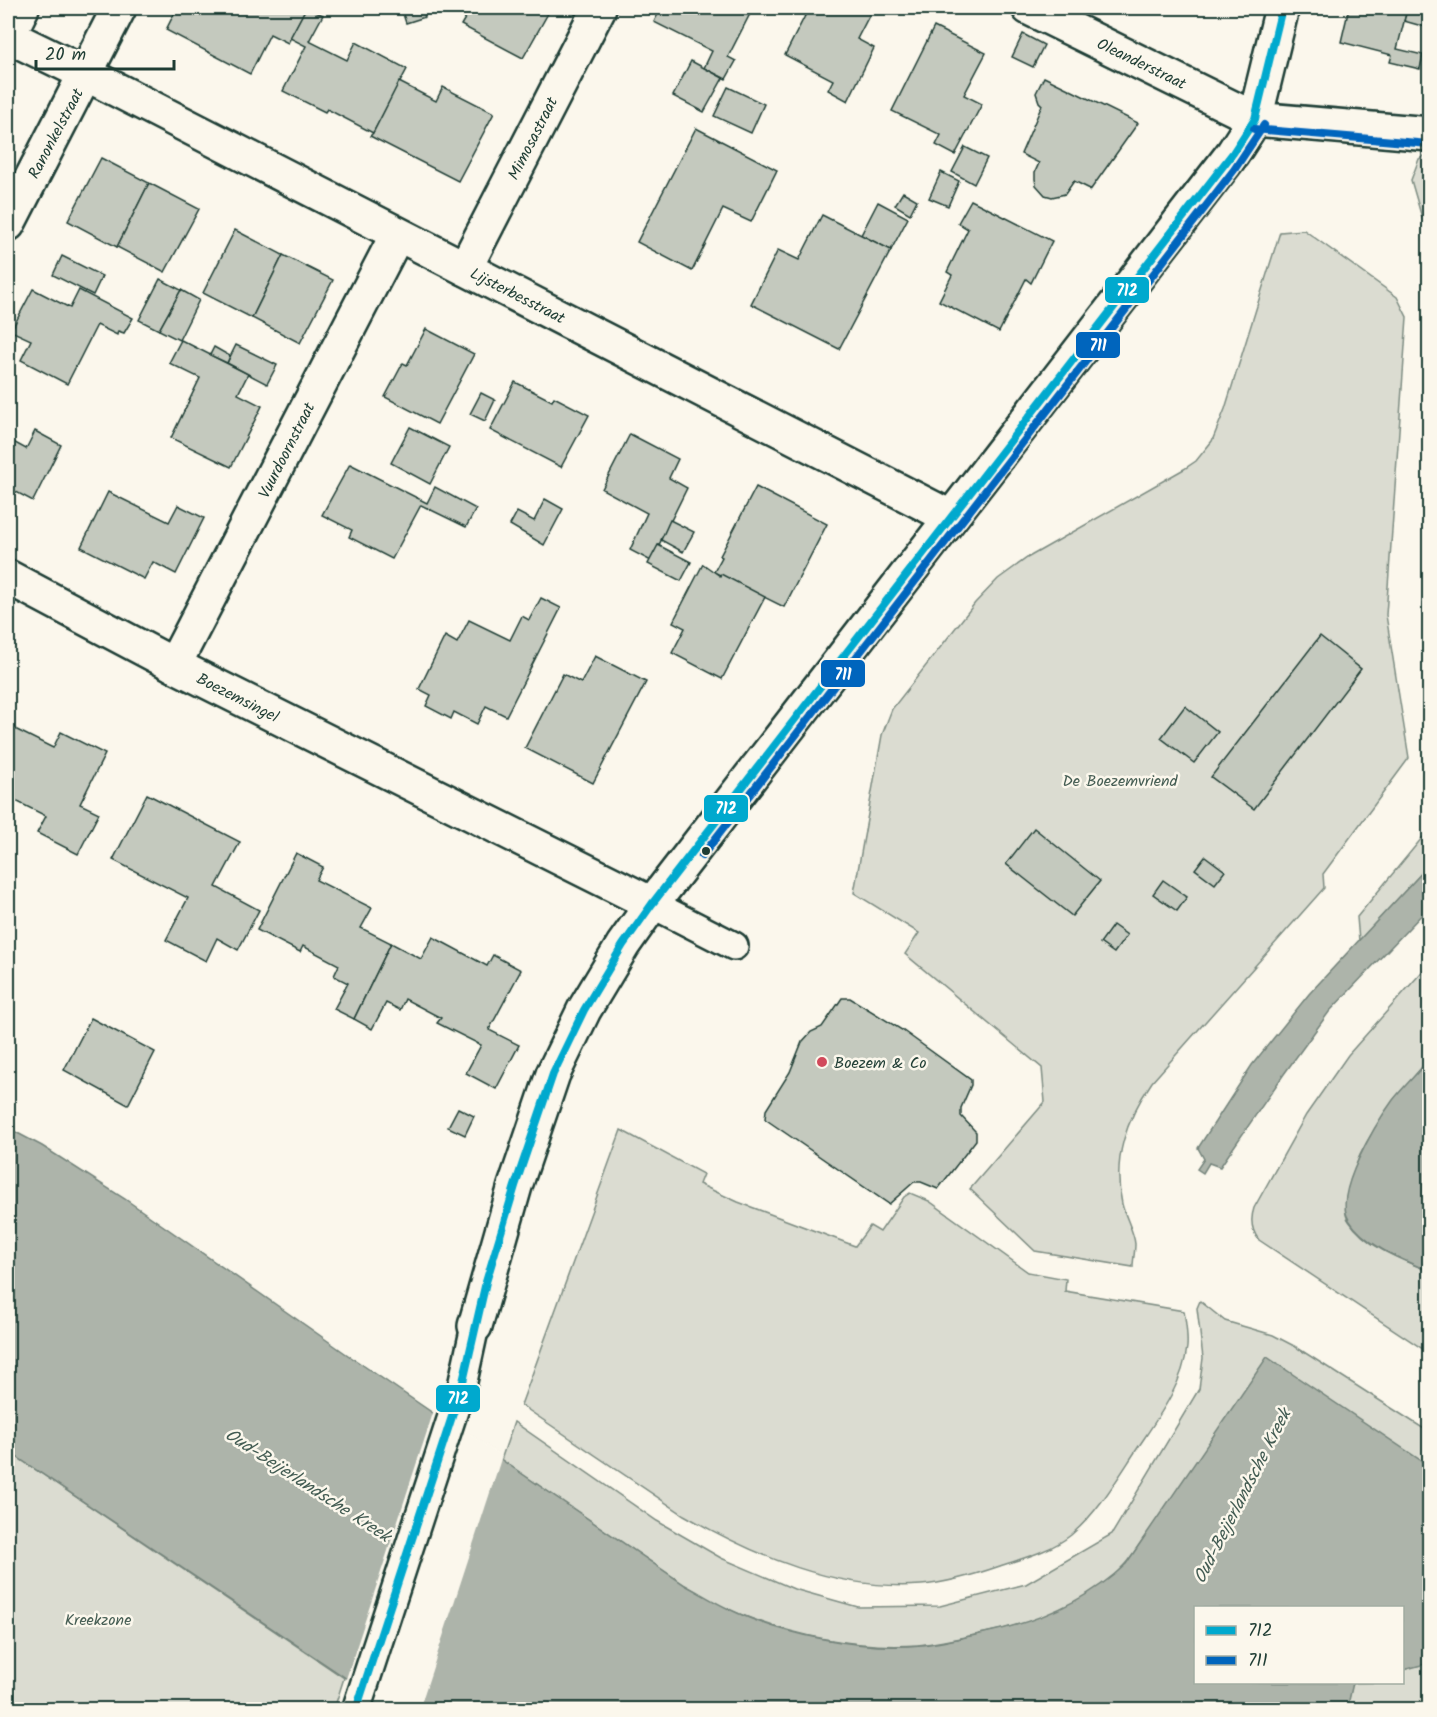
<svg xmlns="http://www.w3.org/2000/svg" width="1437" height="1717" font-family="Kalam,sans-serif">
<style>
.green{fill:#dbdcd1;stroke:#7d8c82;stroke-width:1.5}
.water{fill:#adb4aa;stroke:#74847b;stroke-width:1.5}
.pier{fill:#fbf7ec}
.building{fill:#c4c9be;stroke:#1f3d34;stroke-width:1.5}
.lines{fill:none;stroke-linecap:round;stroke-linejoin:round}
.service-casing{stroke:#1f3d34;stroke-width:32}
.minor-casing{stroke:#1f3d34;stroke-width:38}
.service{stroke:#fbf7ec;stroke-width:27}
.minor{stroke:#fbf7ec;stroke-width:33}
.bus-1-casing{stroke:#fbf7ec;stroke-width:12}
.bus-2-casing{stroke:#fbf7ec;stroke-width:12}
.bus-1{stroke:#00a9ce;stroke-width:8}
.bus-2{stroke:#0065bd;stroke-width:8}
.bus-dot{fill:#1f3d34;stroke:#fbf7ec;stroke-width:2}
.poi-dot{fill:#d1495b;stroke:#fbf7ec;stroke-width:2}
.labels{text-anchor:middle;stroke-width:5;stroke-linejoin:round;paint-order:stroke}
.street-label{font-size:16px;fill:#1f3d34;stroke:#fbf7ec}
.park-label{font-size:16px;fill:#455d53;stroke:#fbf7ec}
.poi-label{font-size:16px;fill:#1f3d34;stroke:#fbf7ec;text-anchor:start}
.water-label{font-size:18px;font-style:italic;fill:#425b52;stroke:#fbf7ec}
.line-badge{stroke:#fbf7ec;stroke-width:2}
.badge-label{font-size:16px;text-anchor:middle;font-weight:bold;fill:#fff}
</style>
<rect width="100%" height="100%" fill="#fbf7ec"/>
<filter id="ink" filterUnits="userSpaceOnUse"><feTurbulence type="fractalNoise" baseFrequency=".0167" numOctaves="2"/><feDisplacementMap in="SourceGraphic" scale="12" xChannelSelector="R" yChannelSelector="G"/><feConvolveMatrix kernelMatrix="1 2 1 2 8 2 1 2 1" color-interpolation-filters="sRGB"/></filter>
<g filter="url(#ink)">
<g class="green">
<path d="M1429,153V242L1411,180L1419,159Z"/>
<path d="M1304,230L1397,297L1407,317L1386,615L1409,758L1323,874L1324,888L1152,1082C1126,1120 1112,1159 1122,1204C1125,1217 1134,1231 1135,1244C1135,1252 1133,1260 1133,1267L1035,1251L970,1189L1045,1102L1042,1068L905,954L919,933L854,893L882,735L892,709L975,603L998,579L1027,558L1184,469L1196,461L1212,441L1225,409L1280,232Z"/>
<path d="M1429,483V650L1423,612Z"/>
<path d="M1429,833V865L1359,941L1357,917L1422,838Z"/>
<path d="M1429,964V1059C1403,1089 1378,1119 1360,1155C1355,1166 1353,1179 1350,1190C1347,1201 1342,1211 1349,1221C1366,1247 1402,1260 1429,1271V1353L1259,1240C1251,1230 1250,1220 1254,1208L1306,1115L1348,1055Z"/>
<path d="M621,1130L703,1174L699,1184L738,1202L855,1246L870,1226L880,1232L904,1197L910,1193L929,1201L1028,1272L1066,1279L1065,1291L1184,1311C1186,1323 1188,1335 1187,1347C1183,1386 1156,1420 1135,1452C1116,1481 1097,1513 1071,1535C1051,1551 1024,1558 1000,1566C974,1575 948,1583 921,1585C837,1591 755,1556 684,1515L521,1405Z"/>
<path d="M1200,1301L1225,1321L1273,1335L1296,1347L1429,1432V1709H1347L1352,1683L1402,1682V1608L1146,1535C1139,1544 1133,1555 1125,1564C1091,1604 1035,1623 985,1633C963,1637 940,1643 918,1645C855,1649 790,1635 732,1611C696,1595 664,1571 632,1549C588,1519 544,1489 501,1460L514,1422L657,1521L721,1558L794,1589L858,1607L940,1606L1026,1584L1112,1534L1199,1389L1203,1358L1197,1308Z"/>
<path d="M8,1451L344,1678L334,1709H8Z"/>
</g>
<g class="water">
<path d="M1429,865V907L1329,1012L1284,1074L1220,1167L1209,1163L1203,1173L1197,1169L1204,1159L1198,1148L1252,1065L1309,994Z"/>
<path d="M1429,1059V1271C1403,1260 1365,1246 1349,1220C1332,1195 1377,1122 1393,1100C1404,1086 1418,1073 1429,1059Z"/>
<path d="M8,1128L42,1146L125,1199L345,1353L685,1585C700,1593 714,1602 729,1609C782,1635 863,1651 921,1645C941,1643 960,1638 980,1634C1035,1623 1085,1603 1126,1564L1267,1357L1429,1466V1663L1403,1670L1402,1608H1196V1682L1353,1683L1347,1709H392L8,1451Z"/>
</g>
<path class="pier" d="M434,1410L502,1456L419,1710H386L345,1682Z"/>
<g class="building">
<path d="M177,8H209L215,11L216,8H306L288,43L270,34L250,74L166,30Z"/>
<path d="M306,8L323,15L309,41L347,60L356,42L407,69L373,133L327,109L325,112L283,91L306,46L290,38Z"/>
<path d="M401,8H422L425,17L406,23Z"/>
<path d="M471,8H551L523,58L461,25Z"/>
<path d="M661,8H753L728,57L736,61L726,79L704,68L712,51L654,22Z"/>
<path d="M809,8H873L857,39L874,48L848,101L828,90L833,80L785,55Z"/>
<path d="M1349,8H1378L1406,14L1397,49L1423,55L1420,69L1390,62L1392,55L1341,42Z"/>
<path d="M1378,8H1409L1430,12L1429,28L1404,21L1406,14Z"/>
<path d="M934,27L986,53L964,95L982,104L955,155L936,145L941,135L892,111Z"/>
<path d="M1023,34L1044,45L1033,67L1012,57Z"/>
<path d="M691,61L723,78L704,112L673,96Z"/>
<path d="M1044,77L1138,123L1089,192L1090,189L1074,181L1065,194L1052,197L1045,195L1036,185L1035,179V172L1039,163L1021,154L1042,105L1039,102L1036,93Z"/>
<path d="M399,82L436,101L443,87L494,113L458,181L370,136L373,133Z"/>
<path d="M728,87L764,104L751,133L714,116Z"/>
<path d="M696,128L777,170L751,222L723,209L692,271L637,242Z"/>
<path d="M965,147L987,158L974,184L952,172Z"/>
<path d="M101,158L149,183L117,247L68,221Z"/>
<path d="M941,172L959,181L948,206L929,198Z"/>
<path d="M149,183L199,209L165,272L117,247Z"/>
<path d="M903,192L917,200L910,214L895,205Z"/>
<path d="M971,200L1052,241L1031,283L1026,279L999,332L939,301L952,275L947,272L968,229L958,223Z"/>
<path d="M878,202L908,218L891,250L861,235Z"/>
<path d="M822,215L891,250L839,349L751,304L778,250L799,260Z"/>
<path d="M235,230L283,255L252,318L203,293Z"/>
<path d="M283,255L333,280L300,343L252,318Z"/>
<path d="M62,256L102,276L93,295L53,275Z"/>
<path d="M160,279L181,290L159,330L139,320Z"/>
<path d="M33,289L70,308L79,290L133,318L124,333L118,331L117,335L97,325L67,384L21,360L31,340L11,331Z"/>
<path d="M181,290L199,300L179,340L159,330Z"/>
<path d="M426,329L474,354L437,424L385,397L403,363L407,365Z"/>
<path d="M181,340L248,374L238,394L262,406L231,467L171,438L200,378L169,363Z"/>
<path d="M236,345L277,365L267,384L227,363Z"/>
<path d="M214,347L230,356L227,363L210,355Z"/>
<path d="M515,382L552,401L554,397L589,415L561,467L490,430Z"/>
<path d="M481,393L495,400L485,421L470,414Z"/>
<path d="M410,427L449,447L430,484L391,463Z"/>
<path d="M35,431L61,445L33,501L9,488L8,492V439L26,449Z"/>
<path d="M630,434L678,459L669,478L687,488L651,561L630,550L647,513L602,489Z"/>
<path d="M350,464L427,503L435,487L476,509L466,527L421,505L392,559L349,537L352,530L322,515Z"/>
<path d="M756,487L827,524L784,607L714,572L722,557L720,556Z"/>
<path d="M108,492L169,522L178,505L204,518L176,574L153,562L144,579L81,547Z"/>
<path d="M545,499L563,509L544,545L510,525L517,512L534,521Z"/>
<path d="M670,520L694,532L683,552L661,540Z"/>
<path d="M658,545L691,562L681,581L648,564Z"/>
<path d="M703,564L720,576L721,574L765,597L722,679L672,653L685,628L673,622Z"/>
<path d="M541,598L561,608L506,716L486,706L477,724L454,712L451,719L426,706L431,695L419,689L445,636L457,643L469,620L510,640L522,616L529,620Z"/>
<path d="M1320,636L1361,669L1254,809L1211,777Z"/>
<path d="M595,656L646,682L593,783L525,748L563,674L581,683Z"/>
<path d="M1185,706L1218,732L1194,763L1161,738Z"/>
<path d="M11,727L53,748L61,732L105,754L80,804L99,813L78,854L37,833L46,816L8,797V735Z"/>
<path d="M147,794L240,842L216,887L259,910L238,950L217,938L206,961L166,940L188,898L113,860Z"/>
<path d="M1034,828L1100,881L1072,916L1006,864Z"/>
<path d="M296,853L323,867L316,880L372,908L361,928L391,943L354,1019L334,1009L348,983L334,976L339,965L303,946L300,952L257,930Z"/>
<path d="M1205,856L1225,871L1215,884L1195,869Z"/>
<path d="M1163,880L1187,897L1177,911L1153,894Z"/>
<path d="M1113,925L1127,935L1114,953L1100,943Z"/>
<path d="M433,937L487,966L493,955L521,970L489,1030L519,1045L496,1089L466,1073L481,1045L437,1023L441,1018L405,999L400,1010L386,1003L372,1029L354,1019L391,943L421,959Z"/>
<path d="M842,998H850L902,1030L971,1080V1085L961,1108V1116L976,1132V1140L938,1189L921,1182H914L889,1204L765,1119L766,1110L790,1072L802,1042L811,1032L822,1027Z"/>
<path d="M91,1018L155,1052L128,1105L64,1070Z"/>
<path d="M458,1108L474,1116L465,1135L448,1127Z"/>
</g>
<g class="lines">
<defs>
<g id="service">
<path d="M652,904L734,946"/>
<path d="M356,1710L462,1386L475,1326"/>
</g>
<g id="minor">
<path d="M1029,8L1255,119L1430,134"/>
<path d="M8,36L86,74L950,517"/>
<path d="M8,36L22,8"/>
<path d="M8,224L119,8"/>
<path d="M465,268L599,8"/>
<path d="M8,577L174,665L652,904"/>
<path d="M174,665L397,235"/>
<path d="M475,1326L515,1186L553,1074L584,1010L623,945L652,904L1233,153L1255,119L1282,8"/>
</g>
</defs>
<use href="#service" class="service-casing"/>
<use href="#minor" class="minor-casing"/>
<use href="#service" class="service"/>
<use href="#minor" class="minor"/>
<defs>
<path id="bus-1" d="M356,1710L462,1386L486,1282L515,1186L553,1074L584,1010L623,945L652,904L1233,153L1255,119L1282,8"/>
<g id="bus-2">
<path d="M1254,129L1429,144"/>
<path d="M702,856L1234,170L1264,125"/>
</g>
</defs>
<use href="#bus-1" class="bus-1-casing"/>
<use href="#bus-2" class="bus-2-casing"/>
<use href="#bus-1" class="bus-1"/>
<use href="#bus-2" class="bus-2"/>
</g>
</g>
<circle class="bus-dot" cx="706" cy="851" r="5"/>
<circle class="poi-dot" cx="822" cy="1062" r="6"/>
<g class="labels">
<g class="street-label">
<text transform="translate(1142 63) rotate(26)" y="6">Oleanderstraat</text>
<text transform="translate(55 133) rotate(-62)" y="6">Ranonkelstraat</text>
<text transform="translate(532 138) rotate(-63)" y="6">Mimosastraat</text>
<text transform="translate(518 295) rotate(27)" y="6">Lijsterbesstraat</text>
<text transform="translate(286 450) rotate(-63)" y="6">Vuurdoornstraat</text>
<text transform="translate(238 697) rotate(27)" y="6">Boezemsingel</text>
</g>
<g class="park-label">
<text x="1120" y="786">De Boezemvriend</text>
<text x="98" y="1625">Kreekzone</text>
</g>
<g class="poi-label">
<text x="834" y="1068">Boezem &amp; Co</text>
</g>
<g class="water-label">
<text transform="translate(308 1485) rotate(33)" y="6">Oud-Beijerlandsche Kreek</text>
<text transform="translate(1242 1496) rotate(-63)" y="6">Oud-Beijerlandsche Kreek</text>
</g>
</g>
<g class="line-badge">
<rect x="1104" y="276" width="46" height="28" rx="6" fill="#00a9ce"/>
<rect x="1075" y="331" width="46" height="28" rx="6" fill="#0065bd"/>
<rect x="820" y="659" width="46" height="29" rx="6" fill="#0065bd"/>
<rect x="703" y="794" width="46" height="29" rx="6" fill="#00a9ce"/>
<rect x="435" y="1384" width="46" height="29" rx="6" fill="#00a9ce"/>
</g>
<g class="badge-label">
<text x="1127" y="296">712</text>
<text x="1098" y="351">711</text>
<text x="843" y="680">711</text>
<text x="726" y="814">712</text>
<text x="458" y="1404">712</text>
</g>
<rect width="1437" height="1717" fill="none" stroke="#fbf7ec" stroke-width="30"/>
<rect x="15" y="15" width="1407" height="1687" fill="none" stroke="#1f3d34" stroke-width="2" filter="url(#ink)"/>
<rect x="1194" y="1606" width="210" height="78" fill="#fbf7ec" stroke="#a3ada2" stroke-width="1.5"/>
<rect x="1206" y="1626" width="30" height="9" fill="#00a9ce" stroke="#a3ada2" stroke-width="1.5"/>
<text x="1248" y="1636" font-size="18" fill="#1f3d34">712</text>
<rect x="1206" y="1656" width="30" height="9" fill="#0065bd" stroke="#a3ada2" stroke-width="1.5"/>
<text x="1248" y="1666" font-size="18" fill="#1f3d34">711</text>
<path d="M36 60v9h138v-9" fill="none" stroke="#1f3d34" stroke-width="3"/>
<text x="45" y="60" font-size="18" fill="#1f3d34" stroke="#fbf7ec" stroke-width="4.5" paint-order="stroke">20 m</text>
</svg>
